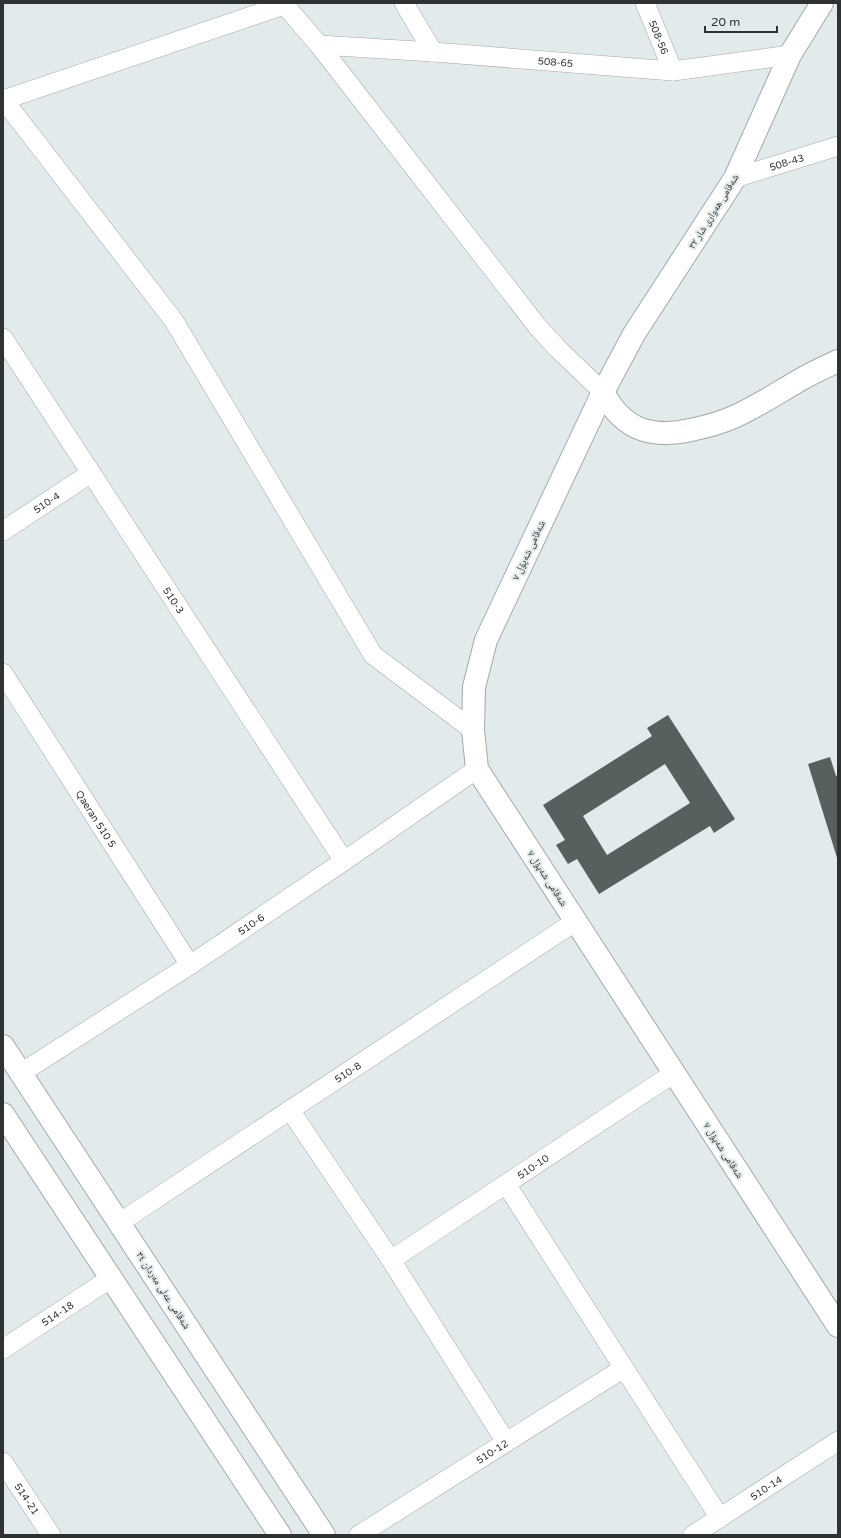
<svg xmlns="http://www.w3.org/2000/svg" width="841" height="1538" font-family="'Varela Round','Noto Naskh Arabic',sans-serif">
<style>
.building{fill:#585f5f;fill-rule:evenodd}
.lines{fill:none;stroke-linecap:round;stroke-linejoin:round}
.street-casing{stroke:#a3aaab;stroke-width:20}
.secondary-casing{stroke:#a3aaab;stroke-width:24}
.street{stroke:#fff;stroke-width:19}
.secondary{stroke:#fff;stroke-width:22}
.labels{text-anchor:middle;stroke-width:4;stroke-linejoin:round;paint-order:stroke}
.street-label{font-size:10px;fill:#2f3232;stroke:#e2eaeb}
</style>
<rect width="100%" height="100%" fill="#e2eaeb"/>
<g class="building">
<path d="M668,715L735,819L714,833L710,826L599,894L577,859L568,864L556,845L565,840L543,805L652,736L647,728ZM665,764L690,803L607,855L583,816Z"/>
<path d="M830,757L836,776L838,775V861L808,764Z"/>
</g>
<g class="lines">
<defs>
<g id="street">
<path d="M283,3L319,45L537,326L558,349L603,392"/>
<path d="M404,3L433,52"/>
<path id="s1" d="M645,3L673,71"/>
<path id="s2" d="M319,45L433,52L673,71L790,55"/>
<path d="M3,99L174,321L373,655L473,730"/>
<path d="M3,100L284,5"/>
<path id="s3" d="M735,178L838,146"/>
<path id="s4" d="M3,338L344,861"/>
<path id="s5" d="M3,531L91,473"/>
<path id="s6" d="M3,673L190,965"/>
<path id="s7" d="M21,1073L190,965L344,861L477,769"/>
<path d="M290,1110L391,1260L506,1442"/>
<path d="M506,1184L720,1518"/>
<path id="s8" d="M119,1223L576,921"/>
<path id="s9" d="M391,1260L674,1073"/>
<path id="s10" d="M3,1349L111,1278"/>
<path id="s11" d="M3,1462L51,1535"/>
<path id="s12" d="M359,1535L624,1368"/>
<path id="s13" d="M693,1535L838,1441"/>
</g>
<g id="secondary">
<path d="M822,3L790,55L735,178L634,334L603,392L486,640L474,687L473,730L477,769L838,1326"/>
<path d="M603,392C624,432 654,439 695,429C709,426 723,422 736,416C758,406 779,392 800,380C812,373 825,367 838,361"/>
<path d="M3,1046L324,1535"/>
<path d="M3,1114L280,1535"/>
</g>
</defs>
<use href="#street" class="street-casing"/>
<use href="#secondary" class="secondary-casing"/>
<use href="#street" class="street"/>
<use href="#secondary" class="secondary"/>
</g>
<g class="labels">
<g class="street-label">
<text dy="4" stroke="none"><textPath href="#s1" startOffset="37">508-56</textPath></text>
<text dy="4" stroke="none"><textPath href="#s2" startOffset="237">508-65</textPath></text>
<text dy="4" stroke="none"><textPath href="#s3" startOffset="54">508-43</textPath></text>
<text transform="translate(713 211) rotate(-58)" y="4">شەقامی هەواری شار ٣٢</text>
<text dy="4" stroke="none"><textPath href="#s5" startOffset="52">510-4</textPath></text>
<text transform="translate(528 550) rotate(-65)" y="4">شەقامی شەپۆل ٧</text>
<text dy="4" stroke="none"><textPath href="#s4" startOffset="313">510-3</textPath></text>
<text dy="4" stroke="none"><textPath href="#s6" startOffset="173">Qaeran 510 5</textPath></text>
<text transform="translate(548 878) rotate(57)" y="4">شەقامی شەپۆل ٧</text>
<text dy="4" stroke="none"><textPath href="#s7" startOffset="274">510-6</textPath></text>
<text dy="4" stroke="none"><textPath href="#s8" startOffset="274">510-8</textPath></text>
<text transform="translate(724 1150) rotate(57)" y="4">شەقامی شەپۆل ٧</text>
<text dy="4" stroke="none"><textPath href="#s9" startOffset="170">510-10</textPath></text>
<text transform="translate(164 1290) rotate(57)" y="4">شەقامی عەلی مەردان ٣٤</text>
<text dy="4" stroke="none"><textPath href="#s10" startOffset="65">514-18</textPath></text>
<text dy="4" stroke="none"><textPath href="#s12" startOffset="157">510-12</textPath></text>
<text dy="4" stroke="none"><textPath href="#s13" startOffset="87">510-14</textPath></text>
<text dy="4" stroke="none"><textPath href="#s11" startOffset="44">514-21</textPath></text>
</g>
</g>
<rect width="841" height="1538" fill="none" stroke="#2f3232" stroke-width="8"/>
<path d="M705 26v6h72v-6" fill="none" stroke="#2f3232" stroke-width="2"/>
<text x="711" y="26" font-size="12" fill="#2f3232" stroke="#e2eaeb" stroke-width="3" paint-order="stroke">20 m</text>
</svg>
